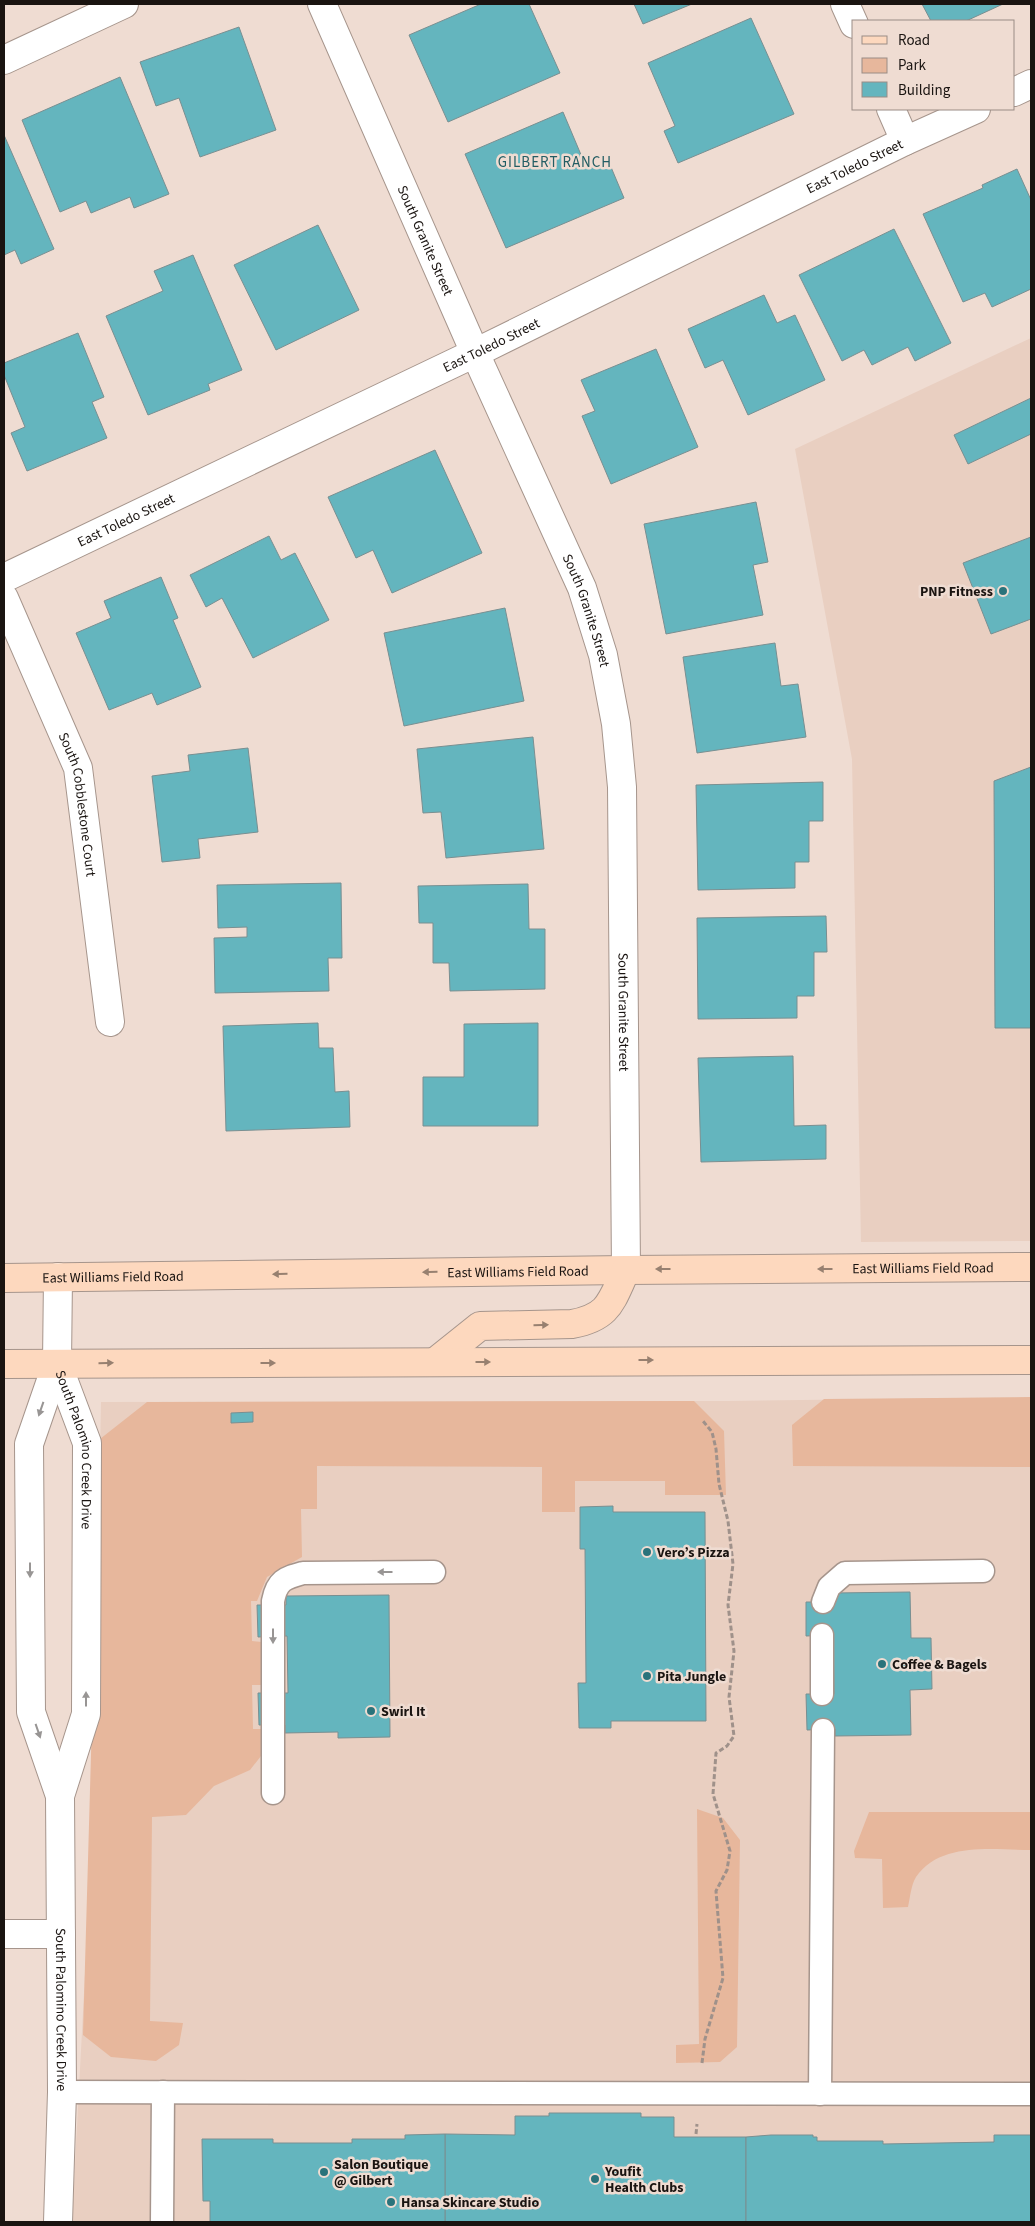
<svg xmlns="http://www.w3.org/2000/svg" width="1035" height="2226" font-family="'Source Sans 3',sans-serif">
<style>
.built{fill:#e9cfc1}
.green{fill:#e7b79c}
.building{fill:#64b5be;stroke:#798f91}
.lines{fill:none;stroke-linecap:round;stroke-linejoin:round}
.lane-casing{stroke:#a6958c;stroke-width:25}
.street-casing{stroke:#a6958c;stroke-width:30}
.secondary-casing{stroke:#a6958c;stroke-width:30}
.path{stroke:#9f918a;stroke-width:3;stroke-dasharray:5 2.5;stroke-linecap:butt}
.lane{stroke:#fff;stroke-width:22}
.street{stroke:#fff;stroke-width:28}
.secondary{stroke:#fdd8be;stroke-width:28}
.oneway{fill:#978070}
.oneway2{fill:#989594}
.poi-dot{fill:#2a737b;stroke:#efdcd2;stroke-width:2}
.labels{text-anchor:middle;stroke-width:5;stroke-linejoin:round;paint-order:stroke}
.street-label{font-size:14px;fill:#1a1411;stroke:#efdcd2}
.poi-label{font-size:14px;font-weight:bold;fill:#1a1411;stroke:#efdcd2;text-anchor:start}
.neighbourhood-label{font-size:15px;letter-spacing:1px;fill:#235d63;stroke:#efdcd2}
</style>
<rect width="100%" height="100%" fill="#efdcd2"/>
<g class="built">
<path d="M1031,338V1241L861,1242L852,759L795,449Z"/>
<path d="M1031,1397V2222H72L93,1821L101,1402L727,1401Z"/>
</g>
<g class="green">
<path d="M1031,1397V1467L793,1466L792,1425L824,1399Z"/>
<path d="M694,1401L724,1431L726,1495H665V1481H575V1512H542V1467L317,1466V1509H301L302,1557L267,1577L257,1601H251L252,1641L262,1642L261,1685H252L253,1729H261V1756L250,1770L214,1786L186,1815L152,1817L150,2021L183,2023L179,2045L156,2061L111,2057L83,2035L100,1439L147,1402Z"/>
<path d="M697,1809L723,1818L740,1840L737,2047L720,2062L676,2063V2045L699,2044Z"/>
<path d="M869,1812H1031V1850C994,1850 941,1841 916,1877C911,1885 910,1898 908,1907L883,1908L882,1859L855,1858L854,1851Z"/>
</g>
<g class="building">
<path d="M481,4H529L560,73L448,122L409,35Z"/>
<path d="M634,4H692L643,24Z"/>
<path d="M922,4H1003L966,21H931Z"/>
<path d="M751,18L794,114L678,163L664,131L675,126L648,63Z"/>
<path d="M239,27L276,130L200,157L179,98L156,106L140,62Z"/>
<path d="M120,77L169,194L134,208L130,197L91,213L86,201L60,212L22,120Z"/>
<path d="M563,112L587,169L608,160L624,198L506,248L465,154Z"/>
<path d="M4,135L54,249L21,264L15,250L4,255Z"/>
<path d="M1017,169L1031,200V289L992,307L985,293L963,302L923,214L983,188L982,185Z"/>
<path d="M318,225L359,310L276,350L234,265Z"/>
<path d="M894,229L951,343L915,361L908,347L872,365L864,350L842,361L799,275Z"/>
<path d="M193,255L242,370L208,384L210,390L148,415L106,316L163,291L154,271Z"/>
<path d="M764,295L777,323L795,315L825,380L748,415L723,360L705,368L688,329Z"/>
<path d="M78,333L104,397L92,402L107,438L27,471L11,433L25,427L4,375V363Z"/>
<path d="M656,349L698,447L611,484L582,416L595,411L581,380Z"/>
<path d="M1031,398V434L968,464L954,435Z"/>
<path d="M435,450L482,553L392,593L373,550L356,558L328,497Z"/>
<path d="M756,502L768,562L753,565L763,615L666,634L644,524Z"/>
<path d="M269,536L281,560L295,553L329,620L253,658L222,598L206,607L190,575Z"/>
<path d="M1031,537V619L991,634L963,563Z"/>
<path d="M161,577L178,618L173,620L201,687L157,705L152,693L109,710L76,633L111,618L104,601Z"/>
<path d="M505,608L524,701L404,726L384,633Z"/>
<path d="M775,643L781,686L798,684L806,737L697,753L683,657Z"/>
<path d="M533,737L544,849L446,858L441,812L423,813L417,749Z"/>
<path d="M248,748L258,832L198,839L200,858L162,862L152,776L190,771L188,755Z"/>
<path d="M1031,767V1028H995L994,781Z"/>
<path d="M823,782V821H809V862H795V888L698,890L696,785Z"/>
<path d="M341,883L342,958H328L329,991L215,993L214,938L247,937V927L218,928L217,885Z"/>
<path d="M528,884L529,929H545V989L450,991L449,963H433V923H419L418,886Z"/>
<path d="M826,916L827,952H814V996H797V1018L698,1019L697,918Z"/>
<path d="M318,1023L319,1048H333L335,1092L349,1091L350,1127L226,1131L223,1026Z"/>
<path d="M538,1023V1126H423V1077H464V1024Z"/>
<path d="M793,1056L794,1126L826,1125V1159L701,1162L698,1058Z"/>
<path d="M253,1412V1422L231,1423V1413Z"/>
<path d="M613,1506V1512H705L706,1721H611V1728H579L578,1683H586L585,1549H580V1507Z"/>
<path d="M910,1592L911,1638H931L932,1689L910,1690L911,1735L835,1736V1729L807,1730L806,1694H834L833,1635L806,1636V1602H823L834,1593Z"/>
<path d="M389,1595L390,1737L338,1738V1732L285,1733V1725H259L258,1693H288L287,1636L258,1637L257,1605H286V1596Z"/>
<path d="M549,2113H641V2117H674V2137H746V2222H445V2134L515,2135V2116H549Z"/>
<path d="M445,2134V2222H210V2201H203L202,2139H273V2143H352V2139H405V2135Z"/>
<path d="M771,2135H813V2137H817V2141H883V2144L994,2142V2135H1031V2222H746V2137Z"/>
</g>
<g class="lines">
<defs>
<g id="lane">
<path d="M823,1602L829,1587L845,1573L983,1571"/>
<path d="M822,1635V1694"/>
<path d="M273,1793V1601C277,1580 285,1578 303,1573L434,1572"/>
<path d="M62,2092L1031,2094"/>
<path d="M820,2094L823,1730"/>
<path d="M162,2222L163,2092"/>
</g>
<g id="street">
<path id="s1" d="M322,4L475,353L582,588L603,655L616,724L622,787L626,1270"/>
<path d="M845,4L854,24"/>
<path d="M4,60L124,4"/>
<path d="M1014,92L1031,84"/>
<path d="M891,109L905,141"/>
<path id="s2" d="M4,578L475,353L905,141L976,109"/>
<path id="s3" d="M4,598L78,768L110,1022"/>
<path d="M58,1277L57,1363L29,1444L31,1712L60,1796"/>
<path id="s4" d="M57,1363L87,1443L86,1714L60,1796L62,2092L58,2222"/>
<path d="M4,1934H61"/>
</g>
<g id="secondary">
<path id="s5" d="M4,1278L626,1270L1031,1267"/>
<path d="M435,1362L480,1326L572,1324C610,1317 611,1301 626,1270"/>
<path d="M4,1364L1031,1360"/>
</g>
</defs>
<use href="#lane" class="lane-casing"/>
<use href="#street" class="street-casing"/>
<use href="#secondary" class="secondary-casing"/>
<g class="path">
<path d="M702,2063L705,2039L723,1978L716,1891L727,1870L730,1851L713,1794L716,1753L727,1746L734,1736L729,1697L734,1651L728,1605L733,1564L728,1521L719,1484L716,1449L712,1432L703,1421"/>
<path d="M696,2134L697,2124"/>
</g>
<use href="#lane" class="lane"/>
<use href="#street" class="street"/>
<use href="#secondary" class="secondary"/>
</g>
<defs><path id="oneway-solid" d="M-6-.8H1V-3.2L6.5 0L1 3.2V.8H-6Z" transform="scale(1.25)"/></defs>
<g class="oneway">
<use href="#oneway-solid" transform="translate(663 1269) rotate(180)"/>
<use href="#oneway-solid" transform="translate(825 1269) rotate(180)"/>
<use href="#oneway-solid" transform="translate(430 1272) rotate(179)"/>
<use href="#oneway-solid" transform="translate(280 1274) rotate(179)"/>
<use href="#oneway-solid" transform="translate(541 1325) rotate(-1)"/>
<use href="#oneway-solid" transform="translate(646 1360)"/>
<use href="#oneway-solid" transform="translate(483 1362)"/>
<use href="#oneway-solid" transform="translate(106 1363) rotate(-1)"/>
<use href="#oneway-solid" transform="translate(268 1363)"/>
</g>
<g class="oneway2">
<use href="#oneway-solid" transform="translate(41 1409) rotate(109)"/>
<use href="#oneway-solid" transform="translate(30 1570) rotate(90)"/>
<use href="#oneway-solid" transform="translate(385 1572) rotate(180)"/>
<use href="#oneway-solid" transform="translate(273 1636) rotate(90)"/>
<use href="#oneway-solid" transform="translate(86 1699) rotate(-90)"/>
<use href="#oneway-solid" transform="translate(38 1731) rotate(71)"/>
</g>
<g class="poi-dot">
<circle cx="1003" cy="591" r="5"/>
<circle cx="647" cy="1552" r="5"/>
<circle cx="882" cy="1664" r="5"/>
<circle cx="647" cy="1676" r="5"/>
<circle cx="371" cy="1711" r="5"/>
<circle cx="324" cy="2172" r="5"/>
<circle cx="595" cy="2179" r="5"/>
<circle cx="391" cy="2202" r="5"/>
</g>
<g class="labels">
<g class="street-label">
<text dy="5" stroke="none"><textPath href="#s2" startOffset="945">East Toledo Street</textPath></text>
<text dy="5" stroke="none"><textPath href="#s1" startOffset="258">South Granite Street</textPath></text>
<text dy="5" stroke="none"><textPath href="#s2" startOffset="540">East Toledo Street</textPath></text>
<text dy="5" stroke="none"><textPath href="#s2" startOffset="135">East Toledo Street</textPath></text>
<text dy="5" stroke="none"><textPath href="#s1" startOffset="662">South Granite Street</textPath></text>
<text dy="5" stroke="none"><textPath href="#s3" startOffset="221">South Cobblestone Court</textPath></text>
<text dy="5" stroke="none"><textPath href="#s1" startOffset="1068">South Granite Street</textPath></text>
<text dy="5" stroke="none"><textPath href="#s5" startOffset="919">East Williams Field Road</textPath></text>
<text dy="5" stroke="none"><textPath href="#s5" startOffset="514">East Williams Field Road</textPath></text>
<text dy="5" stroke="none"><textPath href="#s5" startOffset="109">East Williams Field Road</textPath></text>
<text dy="5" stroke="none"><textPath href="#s4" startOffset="90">South Palomino Creek Drive</textPath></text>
<text dy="5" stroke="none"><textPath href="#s4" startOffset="656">South Palomino Creek Drive</textPath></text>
</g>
<g class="poi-label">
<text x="993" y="596" text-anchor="end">PNP Fitness</text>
<text x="657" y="1557">Vero’s Pizza</text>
<text x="892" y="1669">Coffee &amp; Bagels</text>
<text x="657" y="1681">Pita Jungle</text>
<text x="381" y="1716">Swirl It</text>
<text x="334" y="2169">Salon Boutique<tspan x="334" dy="16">@ Gilbert</tspan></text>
<text x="605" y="2176">Youfit<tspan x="605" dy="16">Health Clubs</tspan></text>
<text x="401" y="2207">Hansa Skincare Studio</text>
</g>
<g class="neighbourhood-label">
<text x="555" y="167">GILBERT RANCH</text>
</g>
</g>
<rect width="1035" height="2226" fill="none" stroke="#1a1411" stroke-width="10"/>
<rect x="852" y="20" width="162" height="90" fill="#efdcd2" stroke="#9a8c85"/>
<rect x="862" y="36" width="25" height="8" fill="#fdd8be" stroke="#9a8c85"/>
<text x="898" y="45" font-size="15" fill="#1a1411">Road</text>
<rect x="862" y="58" width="25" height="15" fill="#e7b79c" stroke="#9a8c85"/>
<text x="898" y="70" font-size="15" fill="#1a1411">Park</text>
<rect x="862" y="82" width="25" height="15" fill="#64b5be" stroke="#9a8c85"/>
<text x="898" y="95" font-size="15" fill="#1a1411">Building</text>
</svg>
